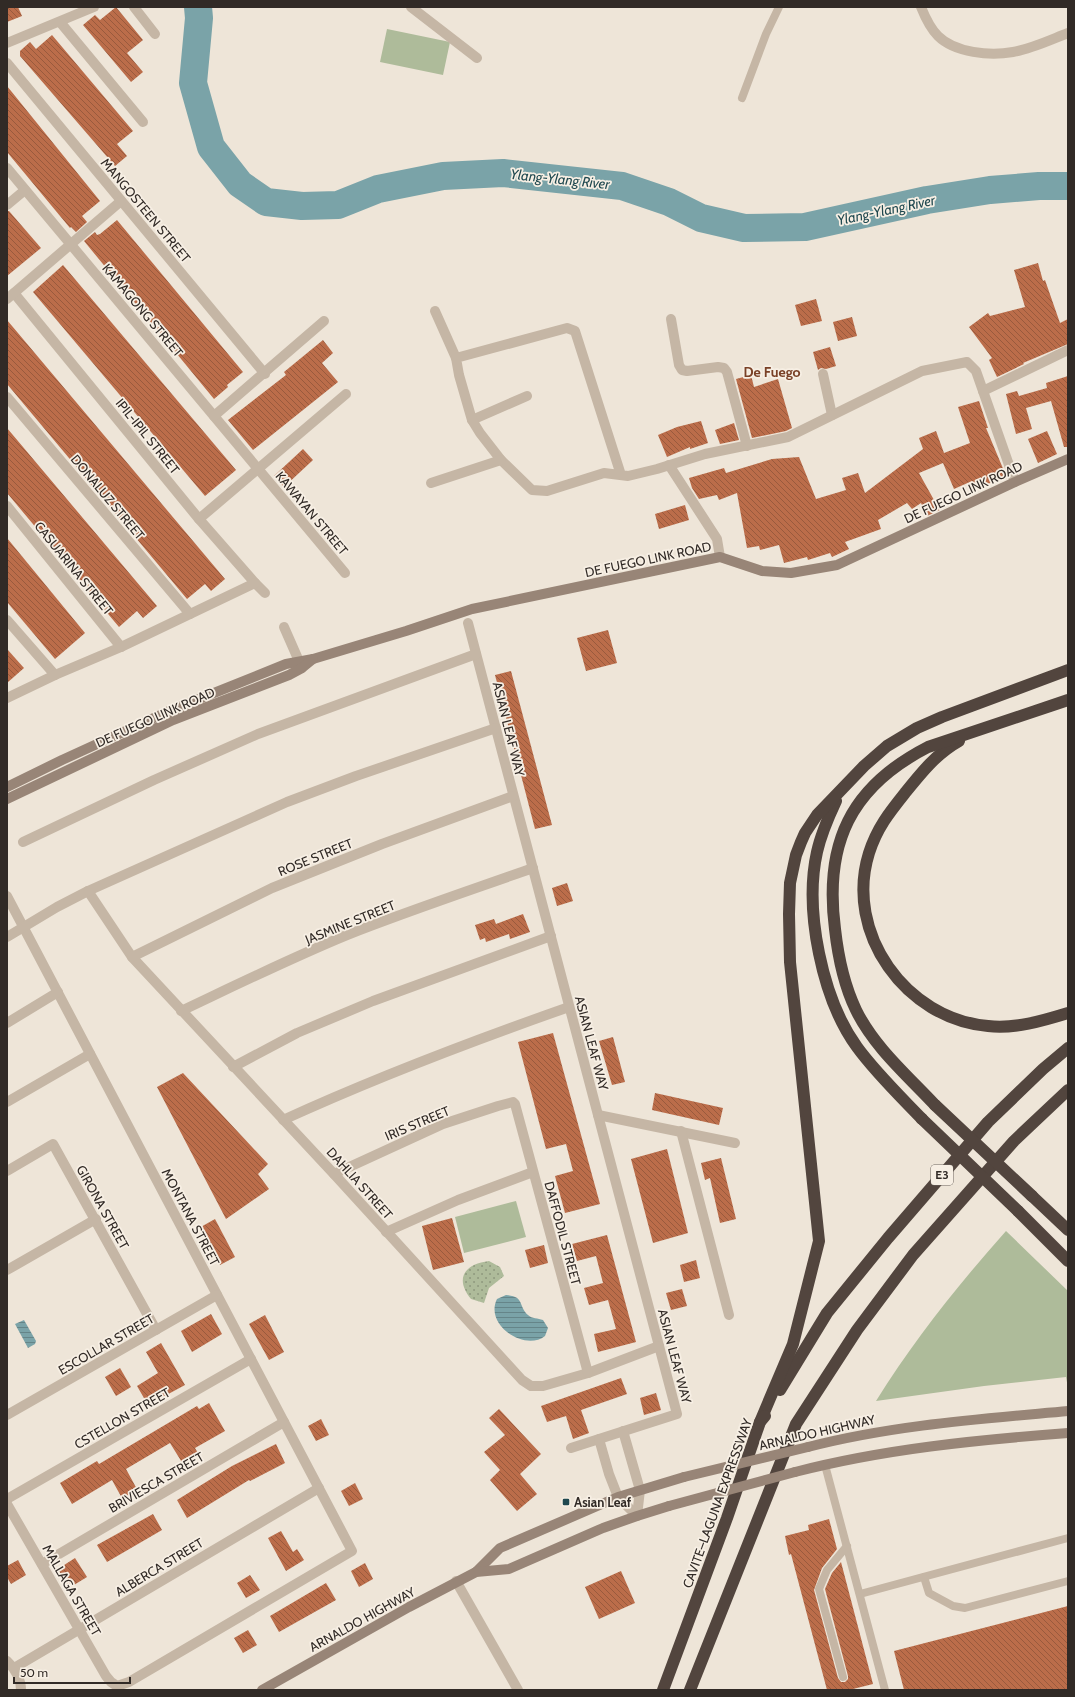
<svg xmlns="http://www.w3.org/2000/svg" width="1075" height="1697" font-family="Cabin,sans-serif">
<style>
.green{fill:#aebb9a}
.park{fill:url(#park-dots)}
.water{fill:url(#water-rules)}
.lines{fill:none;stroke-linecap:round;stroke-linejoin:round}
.river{stroke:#7aa3a8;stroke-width:28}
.building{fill:url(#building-back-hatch)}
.lane{stroke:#c5b6a5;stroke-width:8}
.street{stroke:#c5b6a5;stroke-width:10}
.secondary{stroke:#988577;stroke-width:10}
.highway{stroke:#52453e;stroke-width:12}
.secondary-bridge{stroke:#988577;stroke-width:10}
.highway-bridge{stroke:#52453e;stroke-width:12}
.poi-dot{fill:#1f484f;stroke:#f7efe4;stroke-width:1.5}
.labels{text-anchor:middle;stroke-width:3.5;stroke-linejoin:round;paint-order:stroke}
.shield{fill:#f7efe4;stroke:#6c655f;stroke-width:1}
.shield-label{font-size:12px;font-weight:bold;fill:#312a26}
.street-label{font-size:13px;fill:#312a26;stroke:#f7efe4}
.poi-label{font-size:13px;font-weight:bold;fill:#312a26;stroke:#f7efe4;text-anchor:start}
.water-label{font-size:14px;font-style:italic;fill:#1f484f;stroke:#f7efe4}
.neighbourhood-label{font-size:14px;font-weight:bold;fill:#794026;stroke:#f7efe4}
</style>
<defs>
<pattern id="park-dots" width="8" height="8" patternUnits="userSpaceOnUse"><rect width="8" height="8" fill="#aebb9a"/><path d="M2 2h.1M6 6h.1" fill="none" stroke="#8e987d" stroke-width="1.8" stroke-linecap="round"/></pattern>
<pattern id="water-rules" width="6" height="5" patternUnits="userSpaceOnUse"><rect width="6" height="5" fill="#7aa3a8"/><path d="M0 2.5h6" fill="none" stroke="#658589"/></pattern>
<pattern id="building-back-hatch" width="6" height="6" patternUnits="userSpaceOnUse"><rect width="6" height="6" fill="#bb6d4a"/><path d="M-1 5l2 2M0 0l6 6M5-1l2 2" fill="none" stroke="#995a3d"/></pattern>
</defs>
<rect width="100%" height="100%" fill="#eee5d8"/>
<g class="green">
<path d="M387,29L450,42L443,75L380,62Z"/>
<path d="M516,1201L526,1237L464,1253L455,1217Z"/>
<path d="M1006,1231L1068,1291V1388L1066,1377L984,1386L876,1401C914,1340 958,1285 1006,1231Z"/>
</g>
<path class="park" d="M489,1261L500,1267L504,1276L489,1288L484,1303L471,1299C454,1278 465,1264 489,1261Z"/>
<g class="water">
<path d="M506,1295C525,1296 518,1306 528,1315C532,1319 538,1318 543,1320L548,1328L545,1336C525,1352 484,1325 497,1299Z"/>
<path d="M24,1320L36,1341L35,1344L28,1348L15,1324Z"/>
</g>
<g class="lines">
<path class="river" d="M198,7L199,18L193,83L211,147L240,184L266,202L302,206L338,205L378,189L443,176L503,173L622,186L669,202L701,218L744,228L805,227L927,200L990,190L1039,186H1068"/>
</g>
<g class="building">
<path d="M7,7H18L22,16L7,22Z"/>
<path d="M116,7L143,40L127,53L143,72L131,82L83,25L95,15L100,20Z"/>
<path d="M52,35L133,131L117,144L127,156L115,166L20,56V51L30,42L36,49Z"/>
<path d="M7,86L100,201L82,216L87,222L76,232L71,227L70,228L7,152Z"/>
<path d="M7,211H9L41,248L7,276Z"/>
<path d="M117,220L243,372L227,385L228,387L214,399L84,241L95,232L97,235L100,234Z"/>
<path d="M1038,263L1043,281L1045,280L1060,323L1068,319V344L1023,363L1024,364L997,377L989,360L992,358L969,327L988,313L990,316L1025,307L1014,270Z"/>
<path d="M63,265L236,470L205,496L33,292Z"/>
<path d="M816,299L822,321L801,326L795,305Z"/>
<path d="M852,317L857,336L838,341L833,322Z"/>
<path d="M7,320L225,579L211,591L205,584L187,599L7,384Z"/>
<path d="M323,340L333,353L322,363L338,382L253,450L228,420L286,375L284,372Z"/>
<path d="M830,347L836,366L826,369L821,368L818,370L813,352Z"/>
<path d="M751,375L754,387L778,379L792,428L786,431L752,438L736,379Z"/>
<path d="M1068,376V447H1064L1051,401L1026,408L1032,429L1016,434L1006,394L1017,391L1019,396L1047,388L1046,383Z"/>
<path d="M979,401L988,428H986L1007,478L974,488L972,481L954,489L943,463L919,473L934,500L942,497L946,507L927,516L921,503L912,509L907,503L878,520L881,529L845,542L849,549L832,557L830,553L808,560L807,557L784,563L779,545L760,550L759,546L747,548L737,493L719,500L717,495L699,499L692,488L689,478L724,468L726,473L772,459L799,457L816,499L846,490L842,478L858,473L865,493L923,449L919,438L936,431L944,453L970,443L958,407Z"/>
<path d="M701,421L708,443L690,449V447L667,457L658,435L677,427Z"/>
<path d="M734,423L739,440L720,444L715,430Z"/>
<path d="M7,428L157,606L143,618L137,611L119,627L7,493Z"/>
<path d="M1047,431L1057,454L1038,463L1028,439Z"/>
<path d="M303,449L313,460L284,487L274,476Z"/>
<path d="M685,505L689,520L659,529L655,514Z"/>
<path d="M7,538L85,633L55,659L7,602Z"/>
<path d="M608,630L617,663L586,671L577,638Z"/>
<path d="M7,649L24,668L7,683Z"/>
<path d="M511,671L552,825L535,829L495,675Z"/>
<path d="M567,883L573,901L557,906L552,888Z"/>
<path d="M523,914L530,932L510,939L509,934L486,942L485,938L480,940L475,925L494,919L496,924Z"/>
<path d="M553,1033L600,1204L565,1213L555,1176L573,1171L566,1144L546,1149L518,1042Z"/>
<path d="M613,1037L625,1082L612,1085L599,1041Z"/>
<path d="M183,1073L268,1164L258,1174L269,1189L226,1219L157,1087Z"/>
<path d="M655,1093L723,1108L719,1125L652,1110Z"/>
<path d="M667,1149L688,1233L653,1243L631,1159Z"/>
<path d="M721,1158L736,1219L720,1223L710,1178L705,1180L701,1163Z"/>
<path d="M452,1218L464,1262L433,1270L422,1226Z"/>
<path d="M215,1219L235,1257L220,1265L199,1228Z"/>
<path d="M607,1235L636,1342L598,1352L594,1334L616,1329L608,1300L589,1305L584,1288L603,1283L596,1256L577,1261L572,1244Z"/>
<path d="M544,1245L548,1263L530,1268L525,1250Z"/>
<path d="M696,1260L700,1278L684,1282L680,1265Z"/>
<path d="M682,1289L687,1306L671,1310L666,1293Z"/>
<path d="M211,1314L222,1334L192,1352L181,1331Z"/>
<path d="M265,1315L284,1352L269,1360L249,1324Z"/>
<path d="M161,1343L185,1385L148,1405L137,1386L158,1373L146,1352Z"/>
<path d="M120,1368L131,1387L116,1396L105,1377Z"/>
<path d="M621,1378L627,1394L581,1410L589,1433L573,1439L566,1416L547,1422L541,1406Z"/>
<path d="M656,1393L661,1410L644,1415L640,1398Z"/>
<path d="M209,1403L225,1431L195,1448L199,1455L183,1464L170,1443L126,1469L138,1491L123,1500L112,1480L72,1504L60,1483L97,1461L99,1464L197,1406L199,1409Z"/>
<path d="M499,1409L541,1454L520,1474L537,1494L517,1511L490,1480L500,1470L484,1452L505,1435L489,1418Z"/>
<path d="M321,1419L329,1435L316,1441L308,1426Z"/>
<path d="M276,1444L285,1463L250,1481L249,1480L187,1518L177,1500L232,1466Z"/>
<path d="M355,1483L363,1499L349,1506L341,1491Z"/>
<path d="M153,1514L162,1530L107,1562L97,1545Z"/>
<path d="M829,1519L837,1549L822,1568L814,1590L838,1678L841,1682H845L848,1679V1676L825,1589L832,1573L841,1562L873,1684L849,1690H827L791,1554L789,1555L785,1536L809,1530L808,1525Z"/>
<path d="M281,1531L293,1552L297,1549L304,1560L286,1571L268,1538Z"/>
<path d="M75,1558L87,1577L69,1588L58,1569Z"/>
<path d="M18,1560L26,1575L11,1584L7,1577V1566Z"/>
<path d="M365,1563L373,1579L359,1587L351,1571Z"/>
<path d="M621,1571L635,1603L599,1619L585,1587Z"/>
<path d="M250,1575L260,1590L246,1598L237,1583Z"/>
<path d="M326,1583L336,1600L279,1632L270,1616Z"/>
<path d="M1068,1606V1690H904L894,1651Z"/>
<path d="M248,1630L257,1645L243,1653L234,1638Z"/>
</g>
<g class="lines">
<g class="lane">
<path d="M742,98L766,34L779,7"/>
<path d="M825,1465L885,1690"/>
<path d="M924,1577L929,1593L953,1606L965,1608L1068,1581"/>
<path d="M860,1594L1068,1538"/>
<path d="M843,1677L819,1589L827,1570L847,1546"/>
</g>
<g class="street">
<path d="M134,7L155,34"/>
<path d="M411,7L477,58"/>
<path d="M921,7C925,17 930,28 938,36C955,53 990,56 1013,52C1031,49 1050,40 1068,33"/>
<path d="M60,22L143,122"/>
<path d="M7,43L94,7"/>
<path d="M7,63L265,374"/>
<path d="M7,168L345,573"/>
<path d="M7,205L25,190"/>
<path d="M14,293L199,519L255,583L265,593"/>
<path d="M7,299L121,201"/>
<path d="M435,311L456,358"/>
<path d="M671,319L679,365L682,370L687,371L718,367L724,368L727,372L747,446"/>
<path d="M823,374L832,415"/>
<path d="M983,391L1068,350"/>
<path d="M7,397L190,614"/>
<path d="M214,416L324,321"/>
<path d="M472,420L527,396"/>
<path d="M669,465L717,539L720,557"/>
<path d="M621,475L575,331L567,328L456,358L459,375L472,420L480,433L501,460L532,490L547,491L604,473L628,476L657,469L705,454L788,437L922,371L967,362L976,371L1015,482"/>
<path d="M431,483L501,460"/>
<path d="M7,506L121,647"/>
<path d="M199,519L346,394"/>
<path d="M7,620L55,675"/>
<path d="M468,623L677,1414L571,1448"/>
<path d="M284,627L302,668"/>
<path d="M7,698L55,675L121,647L255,583"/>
<path d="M23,842L154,780L258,734L476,654"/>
<path d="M88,891L132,957L334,1174L522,1380L531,1386H543L588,1373L659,1346"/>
<path d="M7,896L352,1551L129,1682L117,1686L111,1682L106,1676L7,1504"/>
<path d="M7,937L57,907L88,891L287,802L356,776L496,728"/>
<path d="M132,957L272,888L382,844L513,796"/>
<path d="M181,1011C236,985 291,958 347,935C408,911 471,890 533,868"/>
<path d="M7,1023L58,992"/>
<path d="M233,1067L297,1033L373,1001L551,936"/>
<path d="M7,1102L90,1054"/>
<path d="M598,1115L735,1143"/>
<path d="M283,1120C377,1077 472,1041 569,1007"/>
<path d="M681,1131L729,1315"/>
<path d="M7,1171L53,1144L156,1330"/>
<path d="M334,1174L443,1124L498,1106L513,1102L515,1104L588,1373"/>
<path d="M386,1232L458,1200L533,1172"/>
<path d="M7,1270L96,1219"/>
<path d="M7,1415L217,1295"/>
<path d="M623,1431L640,1490L637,1516"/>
<path d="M599,1439L609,1474L618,1497L637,1516"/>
<path d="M7,1499L251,1359"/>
<path d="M42,1564L284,1422"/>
<path d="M456,1581L518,1690"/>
<path d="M7,1661C15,1669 21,1678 21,1690"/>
<path d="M14,1668L319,1488"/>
</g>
<g class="secondary">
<path d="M7,787L62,760L169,711L286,664L313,659L406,631L472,609L720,557L762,571L791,573L837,565L1015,482L1068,459"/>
<path d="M7,799L173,720L289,675L302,668L313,659"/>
<path d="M808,1447C893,1425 981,1419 1068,1411"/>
<path d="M795,1472C884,1449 976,1440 1068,1433"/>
<path d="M476,1572L500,1548L618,1497L684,1477"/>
<path d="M262,1690L409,1607L476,1572L509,1569L603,1528L637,1516L669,1506"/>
</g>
<g class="highway">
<path d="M959,741C936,754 921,773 905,793C889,813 877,828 869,853C844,933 906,1019 988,1026C1015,1029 1042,1021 1068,1013"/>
<path d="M836,801C828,818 821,834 817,852C804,910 822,999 857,1047C876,1073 900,1096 922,1119"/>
<path d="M935,1105C908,1076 874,1047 856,1010C844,985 838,956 835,929C824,844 850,787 928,747L1068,700"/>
<path d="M1032,1196L1068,1230"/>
<path d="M1018,1211L1068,1261"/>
<path d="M780,1390L827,1313L888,1238L988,1122L1043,1069L1068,1048"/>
<path d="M760,1422L793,1344L819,1241L790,962L789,914L790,883L796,855L801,842L805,833L817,815L864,766L887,746L917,728L942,717L1068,670"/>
<path d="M663,1690L727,1518L760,1422L765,1416"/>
<path d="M690,1690L796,1424L857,1330L913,1255L1014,1141L1068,1090"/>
</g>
<g class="secondary-bridge">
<path d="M684,1477L808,1447"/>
<path d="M669,1506L795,1472"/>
</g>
<g class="highway-bridge">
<path d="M935,1105L1032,1196"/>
<path d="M922,1119L1018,1211"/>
</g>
</g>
<rect class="poi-dot" x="562" y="1498" width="8" height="8" rx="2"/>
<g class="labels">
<rect class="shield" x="931" y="1165" width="22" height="20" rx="3"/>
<g class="shield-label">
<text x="942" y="1179">E3</text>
</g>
<g class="street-label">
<text transform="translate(146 210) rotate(50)" y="5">MANGOSTEEN STREET</text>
<text transform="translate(143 310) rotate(50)" y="5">KAMAGONG STREET</text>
<text transform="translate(148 436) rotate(51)" y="5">IPIL-IPIL STREET</text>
<text transform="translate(963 492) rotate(-25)" y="5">DE FUEGO LINK ROAD</text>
<text transform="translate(108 497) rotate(50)" y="5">DONALUZ STREET</text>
<text transform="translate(312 513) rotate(50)" y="5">KAWAYAN STREET</text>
<text transform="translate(648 559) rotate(-12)" y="5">DE FUEGO LINK ROAD</text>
<text transform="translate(74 568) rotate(51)" y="5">CASUARINA STREET</text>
<text transform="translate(155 717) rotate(-24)" y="5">DE FUEGO LINK ROAD</text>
<text transform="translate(509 729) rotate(76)" y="5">ASIAN LEAF WAY</text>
<text transform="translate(315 857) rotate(-22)" y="5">ROSE STREET</text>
<text transform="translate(350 922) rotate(-22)" y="5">JASMINE STREET</text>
<text transform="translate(592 1043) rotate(75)" y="5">ASIAN LEAF WAY</text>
<text transform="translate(417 1123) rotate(-23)" y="5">IRIS STREET</text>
<text transform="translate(360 1183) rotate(48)" y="5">DAHLIA STREET</text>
<text transform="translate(103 1207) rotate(61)" y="5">GIRONA STREET</text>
<text transform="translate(191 1217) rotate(62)" y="5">MONTANA STREET</text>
<text transform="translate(563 1233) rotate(75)" y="5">DAFFODIL STREET</text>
<text transform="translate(106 1344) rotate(-30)" y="5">ESCOLLAR STREET</text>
<text transform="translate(675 1356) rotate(75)" y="5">ASIAN LEAF WAY</text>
<text transform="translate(122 1418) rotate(-30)" y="5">CSTELLON STREET</text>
<text transform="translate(817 1432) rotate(-13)" y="5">ARNALDO HIGHWAY</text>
<text transform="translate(156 1482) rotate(-30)" y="5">BRIVIESCA STREET</text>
<text transform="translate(717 1503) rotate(-70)" y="5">CAVITE–LAGUNA EXPRESSWAY</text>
<text transform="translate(159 1567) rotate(-31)" y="5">ALBERCA STREET</text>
<text transform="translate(72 1590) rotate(60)" y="5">MALLAGA STREET</text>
<text transform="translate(362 1619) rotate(-29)" y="5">ARNALDO HIGHWAY</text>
</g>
<g class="poi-label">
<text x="574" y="1507">Asian Leaf</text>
</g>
<g class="water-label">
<text transform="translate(560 179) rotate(6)" y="5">Ylang-Ylang River</text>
<text transform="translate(886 210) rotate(-12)" y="5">Ylang-Ylang River</text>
</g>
<g class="neighbourhood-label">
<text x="772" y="377">De Fuego</text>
</g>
</g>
<rect width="1075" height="1697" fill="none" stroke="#312a26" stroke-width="16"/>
<path d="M14 1677v6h116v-6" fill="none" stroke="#312a26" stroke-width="2"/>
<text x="20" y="1677" font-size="12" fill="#312a26" stroke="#f7efe4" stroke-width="3" paint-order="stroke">50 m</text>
</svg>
